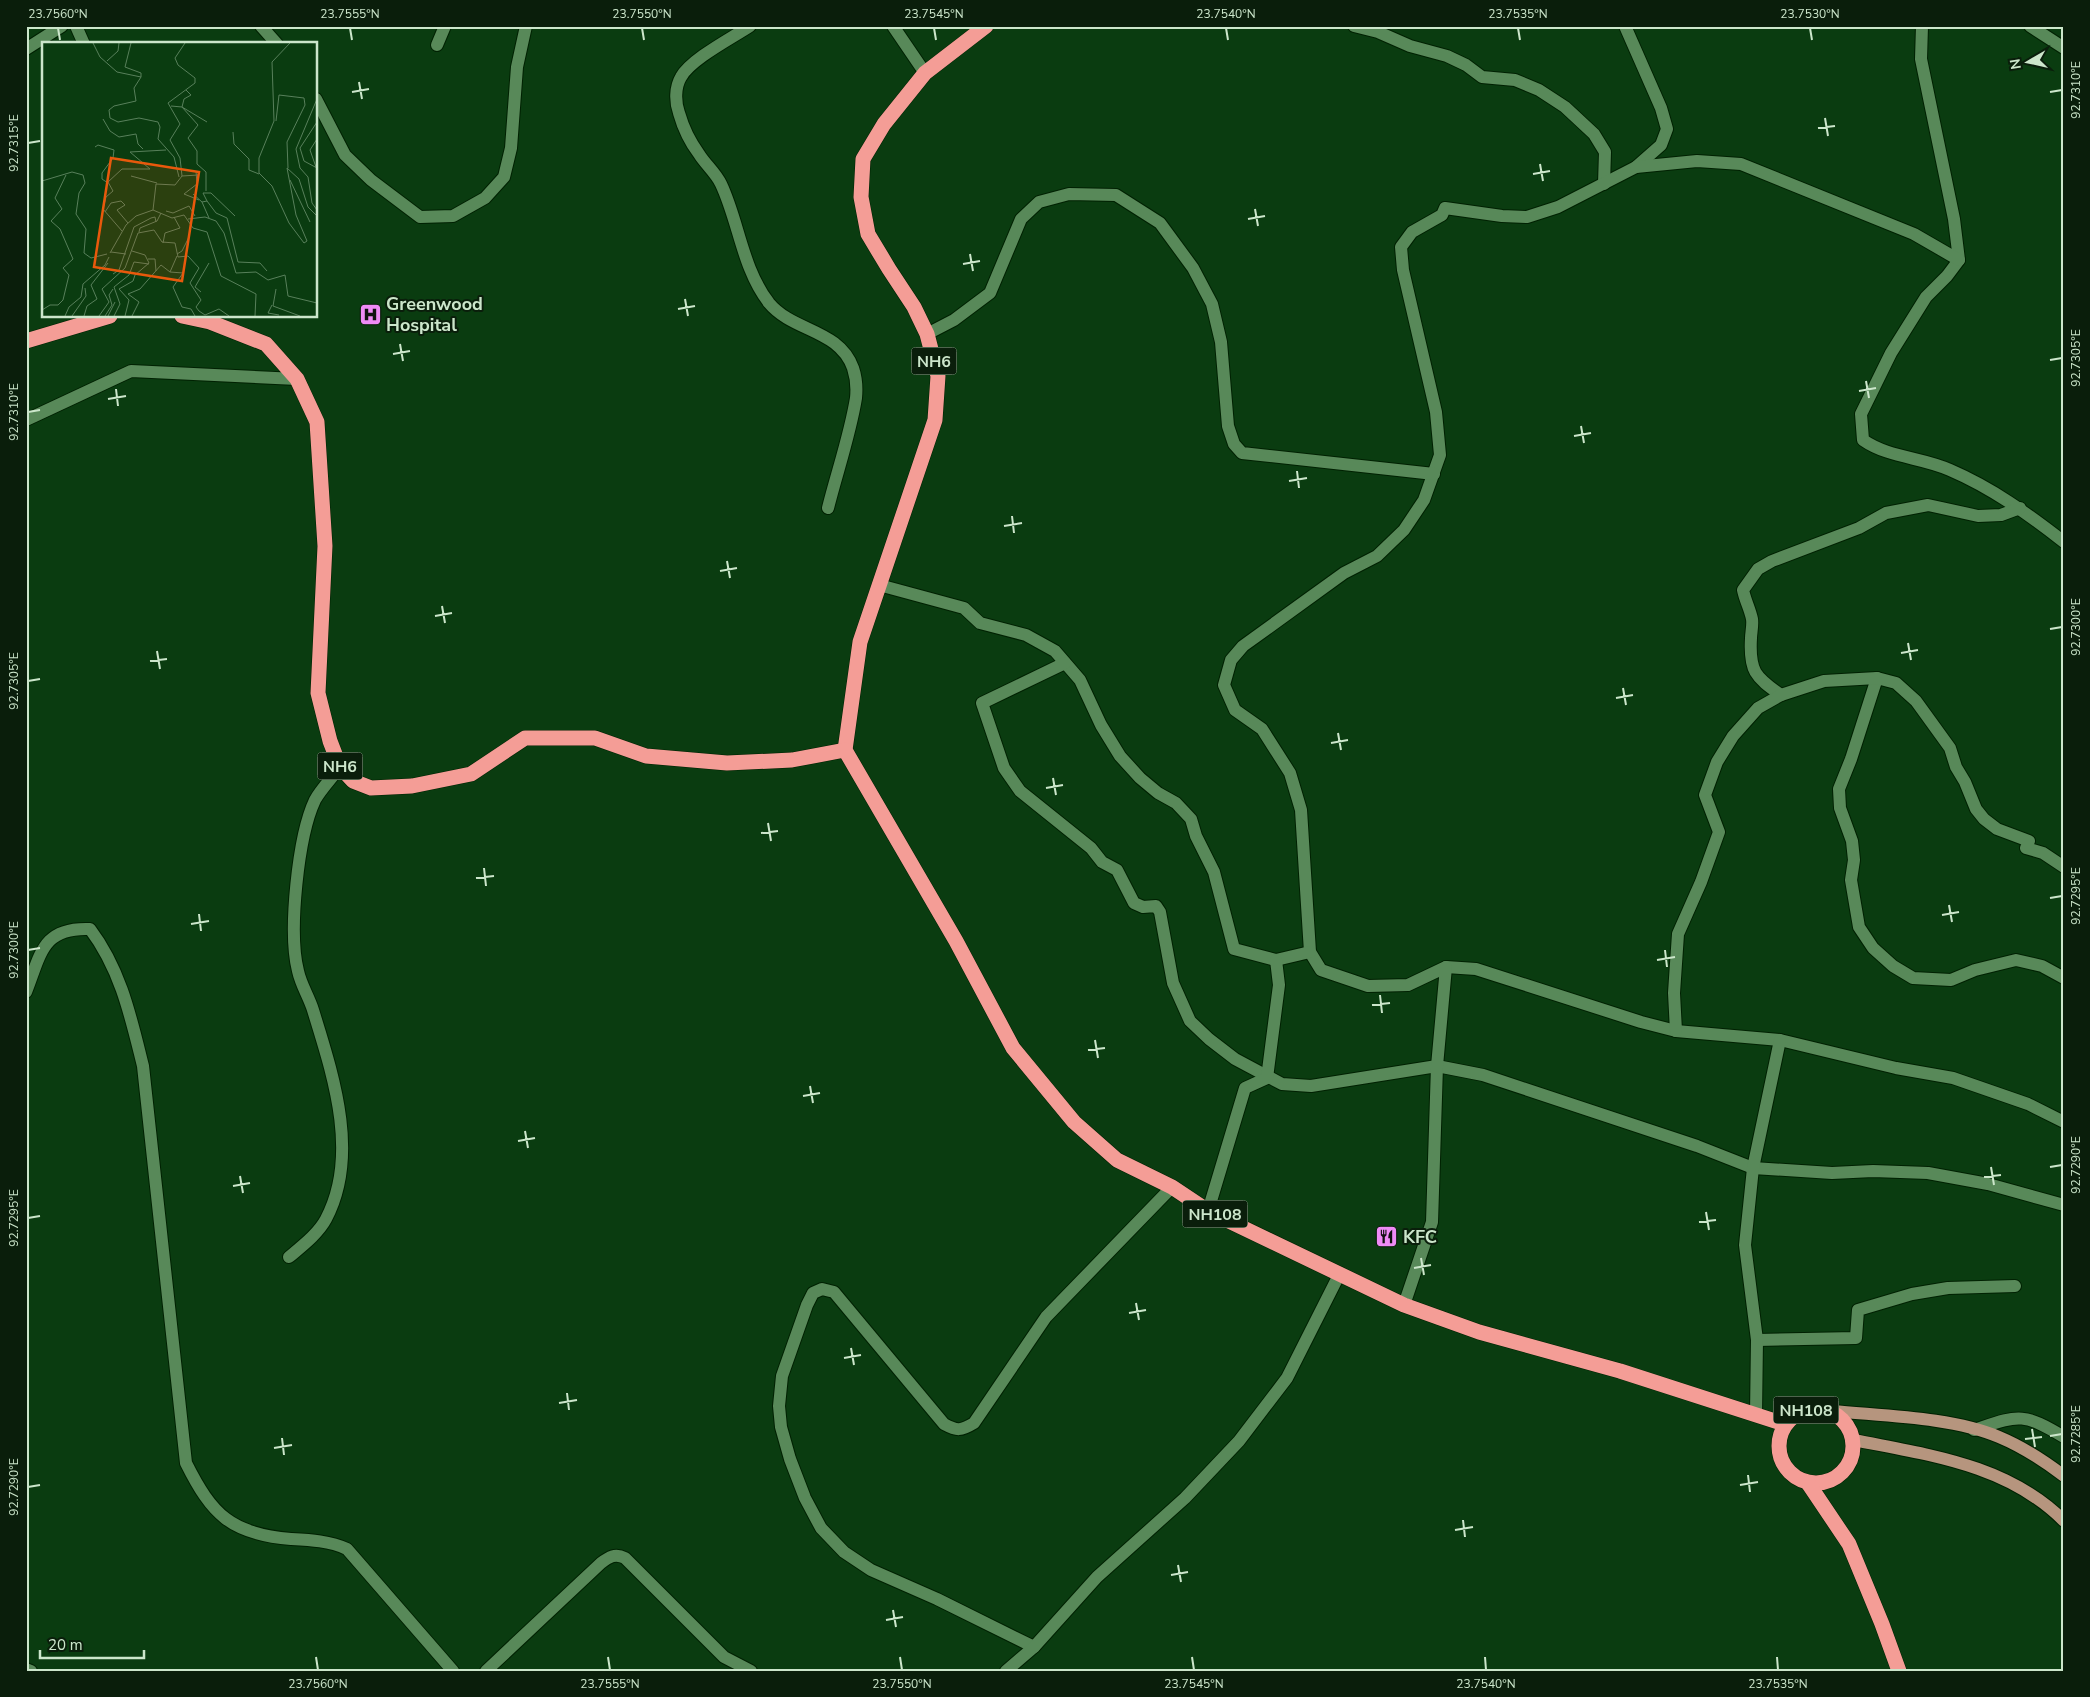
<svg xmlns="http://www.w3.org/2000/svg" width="2090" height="1697" font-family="'Nunito Sans',sans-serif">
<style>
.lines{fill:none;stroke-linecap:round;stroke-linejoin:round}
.street-casing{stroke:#002102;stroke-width:14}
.primary-casing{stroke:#002102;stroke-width:14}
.highway-casing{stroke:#002102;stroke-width:16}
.street{stroke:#588959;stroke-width:12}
.primary{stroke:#b6957e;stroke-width:12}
.highway{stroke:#f49d96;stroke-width:15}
.ticks{fill:none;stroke:#cce6cb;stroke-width:2}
.labels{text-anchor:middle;stroke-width:4;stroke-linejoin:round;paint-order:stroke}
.shield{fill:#0a1e0b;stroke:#92aa91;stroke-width:1}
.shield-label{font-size:16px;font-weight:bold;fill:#cce6cb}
.poi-label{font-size:18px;font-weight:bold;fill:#cce6cb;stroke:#0a1e0b;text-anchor:start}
.inset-road{fill:none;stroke:#58805b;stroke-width:1}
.view{fill:#e8590c;fill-opacity:0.15;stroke:#e8590c;stroke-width:2.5}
.inset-edge{fill:none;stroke:#cce6cb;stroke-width:2.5}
.neatline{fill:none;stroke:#cce6cb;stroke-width:2}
.ticks-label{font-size:12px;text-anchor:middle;fill:#cce6cb}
</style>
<rect width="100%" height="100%" fill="#0a3c10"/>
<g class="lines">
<defs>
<g id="street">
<path d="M76,26L84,44"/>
<path d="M261,26L277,44"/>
<path d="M750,26C732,38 691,59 681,77C675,87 675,102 679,113C683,127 690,142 699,154C705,164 716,173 721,184C739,222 742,268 769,303C793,332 839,329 853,368C856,377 857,388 856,398C850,435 837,472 828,508"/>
<path d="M893,26L925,73"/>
<path d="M1354,26L1378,32L1410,46L1447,56L1466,65L1482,77L1515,80L1539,90L1565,107L1594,134L1605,152L1604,184"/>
<path d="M1625,26L1661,108L1667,129L1661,145L1636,167L1558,207L1527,217L1502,216L1445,208L1442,215L1412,232L1401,247L1403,270L1436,412L1440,455L1424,500L1404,530L1377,556L1344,573L1243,646L1231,660L1224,685L1235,710L1262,729L1290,773L1301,810L1310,952L1321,970L1368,986L1408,985L1446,967L1476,969L1641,1022L1676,1031L1780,1040L1896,1068L1953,1078L2028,1104L2064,1122"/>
<path d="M1922,26L1921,59L1954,219L1959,260L1947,276L1926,297L1891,353L1861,414L1863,440C1889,458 1921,457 1950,470C1992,488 2028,514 2064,542"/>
<path d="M2030,26L2064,48"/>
<path d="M437,45L445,26"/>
<path d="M26,49L62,26"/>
<path d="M316,99L345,155L371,180L420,217L453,216L485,198L504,177L511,148L517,67L526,26"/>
<path d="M1636,167L1697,161L1741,164L1914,234L1959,260"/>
<path d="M927,334L954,320L990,293L1021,219L1039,202L1069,194L1116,195L1160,223L1193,268L1212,304L1221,342L1228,426L1234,444L1242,453L1434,474"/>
<path d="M26,420L131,371L297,379"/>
<path d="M879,585L964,608L980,623L1026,635L1055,651L1080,680L1101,725L1120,756L1140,778L1158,793L1176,803L1191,819L1196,836L1214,872L1234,949L1276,960L1310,952"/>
<path d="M1065,663L982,703L1004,768L1020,791L1091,848L1102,862L1117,870L1134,903L1143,907L1156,906L1160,912L1173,983L1190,1021L1209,1039L1235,1059L1282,1084L1311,1086L1437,1066L1483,1075L1697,1146L1753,1168L1832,1173L1873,1171L1928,1173L1988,1184L2064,1205"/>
<path d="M1877,678L1851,759L1839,789L1840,808L1852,841L1854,860L1851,880L1859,927L1873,948L1893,966L1913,978L1951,980L1975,970L2016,960L2042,966L2064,978"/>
<path d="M1781,695C1755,677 1749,671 1751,638C1751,633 1753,625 1752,619C1750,609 1745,600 1743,590L1758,569L1772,561L1859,528L1886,513L1928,505L1978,516L2001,515L2020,508"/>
<path d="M26,992C41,954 42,927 90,929C121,970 131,1018 143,1066L186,1463C212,1515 231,1534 291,1539C310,1540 330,1541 347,1549L453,1671"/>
<path d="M1676,1031L1674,993L1678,934L1701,882L1719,832L1705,795L1717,762L1733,736L1758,708L1781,695L1824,681L1877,678L1896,683L1916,701L1950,748L1956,767L1965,782L1976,809L1984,819L1997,829L2029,841L2026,848L2043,853L2064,867"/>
<path d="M1208,1211L1245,1088L1267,1078L1279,985L1276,960"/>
<path d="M289,1257C302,1246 318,1234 326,1219C360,1155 333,1075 313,1010C309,997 301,985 298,971C288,932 298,836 315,800C321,789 332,778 340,767"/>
<path d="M1404,1305L1432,1222L1437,1066L1446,967"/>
<path d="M1757,1340L1856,1338L1858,1310L1912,1294L1948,1288L2015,1286"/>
<path d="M1756,1414L1757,1340L1745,1245L1753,1168L1780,1040"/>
<path d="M1974,1430C2019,1415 2022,1412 2064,1437"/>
<path d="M1034,1647L937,1599L871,1570L844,1552L821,1528L805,1498L790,1459L781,1427L779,1406L782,1376L807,1305L813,1293L822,1289L834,1292L944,1424C957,1431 961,1431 974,1423L1046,1317L1172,1187"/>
<path d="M26,1669L31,1671"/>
<path d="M486,1671L601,1563C609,1557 615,1553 625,1558L724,1657L751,1671"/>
<path d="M1006,1671L1034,1647L1097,1577L1185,1498L1239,1441L1287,1378L1340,1273"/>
</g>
<g id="primary">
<path d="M1833,1411C1883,1416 1952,1417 1999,1437C2023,1447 2043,1460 2064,1476"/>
<path d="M1854,1440C1928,1455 2007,1464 2064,1521"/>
</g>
<g id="highway">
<path d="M986,26L925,73L884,124L863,159L861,197L868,234L889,269L914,307L927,334L938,376L935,420L860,642L845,750L956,941L1013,1048L1074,1122L1117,1160L1172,1187L1208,1211L1404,1305L1479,1332L1620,1371L1784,1424"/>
<path d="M182,316L210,322L266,344L297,379L317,422L325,546L318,693L330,741L340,767L353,781L371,788L412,786L471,774L525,738H595L646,756L727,763L792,760L845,750"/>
<path d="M26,341L110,316"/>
<circle cx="1816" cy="1446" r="37"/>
<path d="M1808,1483L1849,1544L1882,1624L1899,1671"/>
</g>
</defs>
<use href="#street" class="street-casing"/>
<use href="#primary" class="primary-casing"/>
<use href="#highway" class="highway-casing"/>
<use href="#street" class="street"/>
<use href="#primary" class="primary"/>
<use href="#highway" class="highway"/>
</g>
<path class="ticks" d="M58,28L60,40M350,28L352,40M642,28L644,40M934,28L936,40M1226,28L1228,40M1518,28L1520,40M1810,28L1812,40M359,82L362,99M352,92L369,89M2050,92L2062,90M1825,118L1828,136M1818,128L1835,126M28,143L40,141M1540,164L1543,181M1533,174L1550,171M1255,209L1258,226M1248,219L1265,216M970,254L973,271M963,264L980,261M685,299L688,316M678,309L695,306M400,344L403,361M393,354L410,351M2050,360L2062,358M1866,381L1869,398M116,389L118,406M1859,391L1876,388M108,399L126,396M28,412L40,410M1581,426L1584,443M1574,436L1591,433M1297,471L1299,488M1289,481L1307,478M1012,516L1014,533M1004,526L1022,523M727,561L730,578M720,571L737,568M442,606L445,623M435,616L452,613M2050,629L2062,627M1908,643L1911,660M157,651L160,669M1901,653L1918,650M150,661L167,659M28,681L40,679M1623,688L1626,705M1616,698L1633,695M1338,733L1341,750M1331,743L1348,740M1053,778L1056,795M1046,788L1063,785M768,823L771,841M761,833L778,831M484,868L486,886M476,878L494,876M2050,898L2062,896M1949,905L1952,922M199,914L201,931M1942,915L1959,912M191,924L209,921M28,950L40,948M1665,950L1667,967M1657,960L1675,957M1380,995L1382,1013M1372,1005L1390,1003M1095,1040L1098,1058M1088,1050L1105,1048M810,1086L813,1103M803,1096L820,1093M525,1131L528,1148M518,1141L535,1138M1991,1167L1994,1185M2050,1167L2062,1165M240,1176L243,1193M1984,1177L2001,1175M233,1186L250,1183M1706,1212L1709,1230M28,1218L40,1216M1699,1222L1716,1220M1421,1258L1424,1275M1414,1268L1431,1265M1136,1303L1139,1320M1129,1313L1146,1310M851,1348L854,1365M844,1358L861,1355M567,1393L569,1410M559,1403L577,1400M2032,1429L2035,1447M2050,1436L2062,1434M282,1438L284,1455M2025,1439L2042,1437M274,1448L292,1445M1748,1475L1750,1492M1740,1485L1758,1482M28,1487L40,1485M1463,1520L1465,1537M1455,1530L1473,1527M1178,1565L1181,1582M1171,1575L1188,1572M893,1610L896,1627M886,1620L903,1617M316,1657L318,1670M608,1657L610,1670M900,1657L902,1670M1192,1657L1194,1670M1485,1657L1486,1670M1777,1657L1778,1670"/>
<defs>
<symbol id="hospital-square" viewBox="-11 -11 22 22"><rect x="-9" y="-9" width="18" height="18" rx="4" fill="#ef8bf6" stroke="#0a1e0b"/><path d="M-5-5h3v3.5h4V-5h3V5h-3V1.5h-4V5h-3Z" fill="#111"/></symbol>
<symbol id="restaurant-square" viewBox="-11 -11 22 22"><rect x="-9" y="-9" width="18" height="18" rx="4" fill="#ef8bf6" stroke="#0a1e0b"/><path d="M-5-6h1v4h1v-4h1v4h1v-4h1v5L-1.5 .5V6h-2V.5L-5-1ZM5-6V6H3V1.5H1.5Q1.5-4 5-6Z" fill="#111"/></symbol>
</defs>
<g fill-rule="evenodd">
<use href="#hospital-square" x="358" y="302" width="25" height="25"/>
<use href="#restaurant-square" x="1374" y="1224" width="25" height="25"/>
</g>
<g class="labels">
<g class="shield">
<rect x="911.5" y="347.5" width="45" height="27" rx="4"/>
<rect x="317.5" y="752.5" width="45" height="27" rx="4"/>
<rect x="1182.5" y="1200.5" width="65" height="27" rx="4"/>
<rect x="1773.5" y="1396.5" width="65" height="27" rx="4"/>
</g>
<g class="shield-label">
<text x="934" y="367">NH6</text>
<text x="340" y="772">NH6</text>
<text x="1215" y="1220">NH108</text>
<text x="1806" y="1416">NH108</text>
</g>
<g class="poi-label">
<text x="386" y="310">Greenwood<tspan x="386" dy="21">Hospital</tspan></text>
<text x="1403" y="1243">KFC</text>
</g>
</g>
<g transform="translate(42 42)">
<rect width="275" height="275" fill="#0a3c10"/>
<path class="inset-road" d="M51,1L58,15L75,30L99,35L92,46L94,59L72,64L67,68L68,76L76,80L97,76L116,80L118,85L116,97L132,115L137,135M89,1L83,25L99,31V35M248,1L230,20L232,79L217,116V131L230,144L247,181L262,201L265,199L254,173L245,126L257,137L266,165L275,174M65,19L76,9L77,1M144,48L149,53L142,57L140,65L165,80M275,57L254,107L258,126L266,135L270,161L275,168M129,64L140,65L156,83L146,96L155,109V122L164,130V149M61,77L68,89L77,95L94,92L96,102L101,107M234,79L237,53L262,56L263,63L245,100L246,126M191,90L192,102L207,117V128L217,132M53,105L56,103L72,108L71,116L60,131V137L66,141M274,125L268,108L275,97M275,126L262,119L258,106L275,80M154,129L155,142L142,152L157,158M89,134L115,141M140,134L156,133M248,138L268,180M0,139L30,130L41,133L43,141L37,151L34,172L44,187L42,211L49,216L65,212M151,152L160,160L167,176M165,159L174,171L185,176L196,220L218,221L225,229M160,160L165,159L161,151H169L193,174M111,168L114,142L133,143L140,134L138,116L128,98L138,82L126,61L153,41V36L136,23L133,16L143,1M124,169L131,171L147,164L153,174M63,170L69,161L79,159L83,163L75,168L86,181M146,177L163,175L174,179L182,191L194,231L214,230L226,238L243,233L246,254L275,261M80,189L61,167L64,155L71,149L66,140L80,127H108L88,110L124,108M97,190L98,186L115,179L119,171M121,201L123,191L138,186L132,175M69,210L84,212M68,211L84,183L94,174L111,168L130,176L142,173L151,186L165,190L179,234L214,252L213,274M135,212L140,209L147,195M106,217H113L114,229M128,230L135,214M71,232L77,228L92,185L109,176L113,175L114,180M234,247L231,264L258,274M159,250L153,245L167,221M230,263L226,271L237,273M0,268L8,263H16L21,258L27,233L21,226L31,217L18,187L9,179L20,167L13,156L24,133M23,274L27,265L39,255L41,242L63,223L67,215M30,274L44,254L43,246M42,274L45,264L55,257L49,243L66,221M57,274L67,260L60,247L83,226L96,191L112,188L120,200L133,201L136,215L146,214L157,226L148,241L159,258L154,265L157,269L163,273L177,267L187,274M63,274L70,263L67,253L71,247M66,274L73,260M72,274L78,262L72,245L87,233L92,220L107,222M83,274L87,258L77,247L91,239L93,233L107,221L103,213L90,209M90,274L97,260L86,252L98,247L119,223L128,230L141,231L131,245L140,265L149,267L153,274"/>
<path class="view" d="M69,116L157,130L140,239L52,225Z"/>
<rect width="275" height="275" class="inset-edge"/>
</g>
<rect width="2090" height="1697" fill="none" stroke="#0a1e0b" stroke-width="55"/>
<g transform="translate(2028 62) rotate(261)" stroke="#0a1e0b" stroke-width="4" paint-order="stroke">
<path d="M0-4L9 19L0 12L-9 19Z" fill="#cce6cb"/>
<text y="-8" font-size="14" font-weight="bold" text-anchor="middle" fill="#cce6cb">N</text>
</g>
<path d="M40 1650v8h104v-8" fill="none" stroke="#cce6cb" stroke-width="2.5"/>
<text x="48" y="1650" font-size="15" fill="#cce6cb" stroke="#0a1e0b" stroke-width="4" paint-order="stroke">20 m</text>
<rect x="28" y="28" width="2034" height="1642" class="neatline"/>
<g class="ticks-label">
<text x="58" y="18">23.7560°N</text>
<text x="350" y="18">23.7555°N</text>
<text x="642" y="18">23.7550°N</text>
<text x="934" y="18">23.7545°N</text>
<text x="1226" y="18">23.7540°N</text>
<text x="1518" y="18">23.7535°N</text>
<text x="1810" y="18">23.7530°N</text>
<text transform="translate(2076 90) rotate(-90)" y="4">92.7310°E</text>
<text transform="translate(14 143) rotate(-90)" y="4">92.7315°E</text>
<text transform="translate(2076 358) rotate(-90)" y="4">92.7305°E</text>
<text transform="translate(14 412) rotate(-90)" y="4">92.7310°E</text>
<text transform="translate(2076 627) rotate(-90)" y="4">92.7300°E</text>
<text transform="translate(14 681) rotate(-90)" y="4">92.7305°E</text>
<text transform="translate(2076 896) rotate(-90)" y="4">92.7295°E</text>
<text transform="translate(14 950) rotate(-90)" y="4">92.7300°E</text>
<text transform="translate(2076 1165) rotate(-90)" y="4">92.7290°E</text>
<text transform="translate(14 1218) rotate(-90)" y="4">92.7295°E</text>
<text transform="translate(2076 1434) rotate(-90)" y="4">92.7285°E</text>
<text transform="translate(14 1487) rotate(-90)" y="4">92.7290°E</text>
<text x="318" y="1688">23.7560°N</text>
<text x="610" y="1688">23.7555°N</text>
<text x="902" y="1688">23.7550°N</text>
<text x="1194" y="1688">23.7545°N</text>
<text x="1486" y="1688">23.7540°N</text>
<text x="1778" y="1688">23.7535°N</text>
</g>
</svg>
